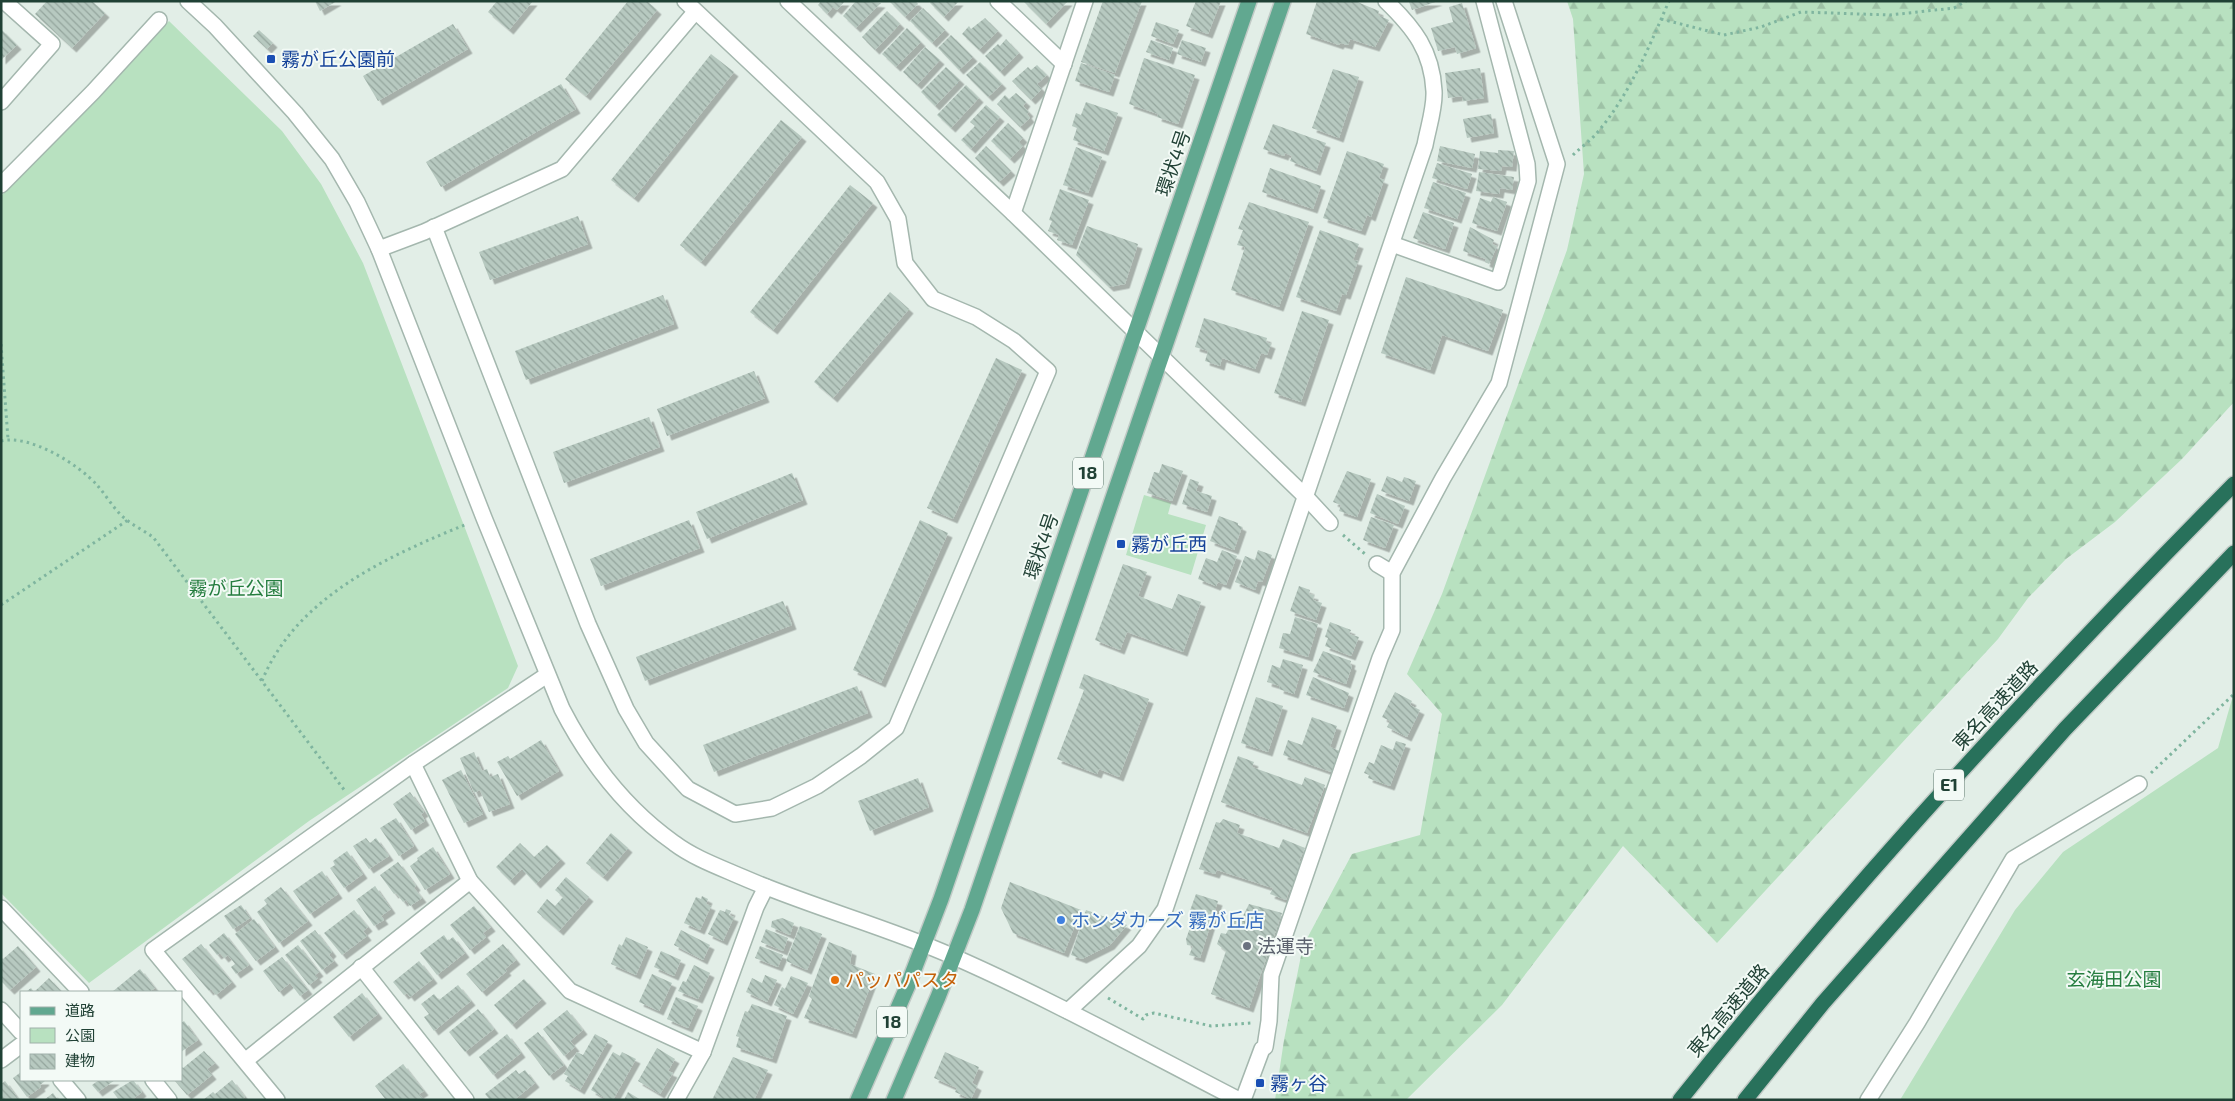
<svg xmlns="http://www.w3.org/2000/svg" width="2235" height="1101" font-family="'Exo 2','Noto Sans JP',sans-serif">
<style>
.forest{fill:url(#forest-firs)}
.green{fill:#b8e1c0}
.building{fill:url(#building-back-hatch);filter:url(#shadow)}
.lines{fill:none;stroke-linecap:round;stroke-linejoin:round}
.minor-casing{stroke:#a4b7ae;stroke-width:18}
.major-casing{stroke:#c1cac6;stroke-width:18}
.highway-casing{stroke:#c1cac6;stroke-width:18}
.path{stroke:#7fb59f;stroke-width:3;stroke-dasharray:2.5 4;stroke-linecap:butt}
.minor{stroke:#fff;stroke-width:15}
.major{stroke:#61a890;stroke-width:15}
.highway{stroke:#28715b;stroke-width:15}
.transit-dot{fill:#1a4fb4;stroke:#f3faf6;stroke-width:2}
.shop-dot{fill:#3f7fe0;stroke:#f3faf6;stroke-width:2}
.worship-dot{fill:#6b7280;stroke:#f3faf6;stroke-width:2}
.food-dot{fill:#e8710a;stroke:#f3faf6;stroke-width:2}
.labels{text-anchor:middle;stroke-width:4;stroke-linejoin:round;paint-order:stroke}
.shield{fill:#f3faf6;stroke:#5f786f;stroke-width:1}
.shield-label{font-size:18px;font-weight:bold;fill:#204135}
.transit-label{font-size:19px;fill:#164399;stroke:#f3faf6;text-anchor:start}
.street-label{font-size:19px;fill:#204135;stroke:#f3faf6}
.park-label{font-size:19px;fill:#257d3f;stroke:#f3faf6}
.shop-label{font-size:19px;fill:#366cbe;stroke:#f3faf6;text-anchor:start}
.worship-label{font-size:19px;fill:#5b616d;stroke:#f3faf6;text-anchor:start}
.food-label{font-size:19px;fill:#c56008;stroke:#f3faf6;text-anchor:start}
</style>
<defs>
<pattern id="forest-firs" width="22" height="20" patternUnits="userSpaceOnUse" patternTransform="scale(1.25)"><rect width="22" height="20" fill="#b8e1c0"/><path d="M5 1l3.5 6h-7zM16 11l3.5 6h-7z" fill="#9ec2a6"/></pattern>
<pattern id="building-back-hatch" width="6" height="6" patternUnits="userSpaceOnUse" patternTransform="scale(1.25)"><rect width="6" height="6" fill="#b7c9c0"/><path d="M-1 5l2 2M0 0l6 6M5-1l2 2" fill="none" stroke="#94a59d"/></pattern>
<filter id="shadow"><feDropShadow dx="4.5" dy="4.5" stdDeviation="0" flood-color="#0004"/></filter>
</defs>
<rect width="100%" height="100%" fill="#e2eee7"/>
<path class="forest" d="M1567,1H2234V402L2182,459L2115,522L2066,559L2028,598L1998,639L1717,943L1623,846L1502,1005L1406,1100H1275L1284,1040L1303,946L1352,854L1420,835L1442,714L1407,674L1442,594L1567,250L1584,174L1573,19Z"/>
<g class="green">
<path d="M169,21L282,131L321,184L363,263L518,666L508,688L309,821L89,983L1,893V196Z"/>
<path d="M1144,495L1171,503L1168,514L1206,525L1191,575L1126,555Z"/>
<path d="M2234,692V1100H1900L2015,910L2063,852L2218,748Z"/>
</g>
<g class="building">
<path d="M47,1H92L105,13L72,48L35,14Z"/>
<path d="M315,1H337L320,11Z"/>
<path d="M497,1H533L509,30L488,12Z"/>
<path d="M628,1H647L657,10L586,96L565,79Z"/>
<path d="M821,1H845L837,10L833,7L827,14L818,5Z"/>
<path d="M856,1L881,3L856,28L843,16Z"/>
<path d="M889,1H915L918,4L905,17Z"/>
<path d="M931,1H959L944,17L930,3Z"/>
<path d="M1023,1H1068L1046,24Z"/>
<path d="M1103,1H1142L1115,73L1081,62Z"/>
<path d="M1196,1H1221L1208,34L1186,26Z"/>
<path d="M1317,1H1355L1379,11L1378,15L1389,20L1375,47L1350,39L1348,45L1340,43L1339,45L1306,34Z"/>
<path d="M1411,1H1438L1412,10L1409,2Z"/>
<path d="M1462,3L1476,48L1457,54L1455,47L1438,51L1431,28L1453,22L1449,7Z"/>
<path d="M923,8L945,30L932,43L910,21Z"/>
<path d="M887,11L900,24L875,50L862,37Z"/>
<path d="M985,18L998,31L979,50L962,34L969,26L971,29Z"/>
<path d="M1156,22L1179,30L1173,44L1151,36Z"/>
<path d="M453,24L468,49L378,101L363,76Z"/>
<path d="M907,28L921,42L896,67L882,54Z"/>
<path d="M1,29L17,45L1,60Z"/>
<path d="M259,30L273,43L267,49L253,36Z"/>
<path d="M951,35L973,57L959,70L938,48Z"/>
<path d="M1006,39L1019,53L1000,72L985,56L998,44L1000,46Z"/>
<path d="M1151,40L1173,48L1169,60L1146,52Z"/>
<path d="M1182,40L1206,48L1201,62L1177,54Z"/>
<path d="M925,47L940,60L917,85L903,72Z"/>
<path d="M711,54L734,72L634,198L611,180Z"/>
<path d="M1144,58L1195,75L1178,124L1157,117L1158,114L1129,104Z"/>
<path d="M980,62L1002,84L988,97L966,75Z"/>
<path d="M1081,63L1115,75L1109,92L1075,81Z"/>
<path d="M1037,65L1047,75L1037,84L1042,89L1031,100L1012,81L1028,67L1031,70Z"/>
<path d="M946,67L960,80L935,106L921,92Z"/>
<path d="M1480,68L1484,98L1463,101L1462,96L1448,98L1445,73Z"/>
<path d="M1333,69L1359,77L1339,138L1312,128Z"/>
<path d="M561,84L576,109L441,187L426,162Z"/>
<path d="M966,85L979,98L951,128L937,115Z"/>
<path d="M1016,93L1026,102L1023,106L1029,112L1027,114L1030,118L1020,127L997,104L1005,95L1009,99Z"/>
<path d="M1086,102L1118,113L1104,151L1073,140L1077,128L1072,126L1076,113L1081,115Z"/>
<path d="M986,105L1000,117L971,149L961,140L975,126L970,122Z"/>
<path d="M1491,114L1494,133L1467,138L1463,119Z"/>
<path d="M781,120L802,137L701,262L680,245Z"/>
<path d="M1008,123L1023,138L1019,142L1023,146L1010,159L991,141Z"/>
<path d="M1273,124L1326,143L1316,171L1290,161L1292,156L1285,153L1284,156L1263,149Z"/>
<path d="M986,146L1011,171L999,182L975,158Z"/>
<path d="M1440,146L1475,154L1472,168L1437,161Z"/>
<path d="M1076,147L1102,157L1088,193L1063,185Z"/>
<path d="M1498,150L1514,151L1512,167L1502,166L1501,171L1478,169L1480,151L1498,153Z"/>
<path d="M1347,151L1384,164L1379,178L1384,180L1371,217L1367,215L1361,231L1323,218Z"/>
<path d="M1437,163L1472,174L1467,189L1432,178Z"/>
<path d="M1270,168L1321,186L1313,209L1262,192Z"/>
<path d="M1479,172L1514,177L1512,190L1500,188L1499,194L1476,191Z"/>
<path d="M1433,182L1466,193L1457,219L1424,208Z"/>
<path d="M850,185L873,203L773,330L750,312Z"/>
<path d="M1060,189L1089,200L1072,245L1057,240L1059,235L1048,231L1052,221L1049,220Z"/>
<path d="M1493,197L1507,202L1497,231L1472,223L1480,198L1491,202Z"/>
<path d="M1249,202L1309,222L1279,307L1231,290L1245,247L1237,245L1243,230L1238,229Z"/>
<path d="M1423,212L1454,223L1445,249L1413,238Z"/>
<path d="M578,216L588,244L490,280L479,252Z"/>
<path d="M1087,226L1138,244L1125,284L1109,287L1076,255Z"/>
<path d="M1470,227L1494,240L1492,244L1497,246L1489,264L1485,262L1486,259L1463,251Z"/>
<path d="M1320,230L1359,244L1353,260L1358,261L1346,295L1342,294L1336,311L1296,297Z"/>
<path d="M1406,277L1503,310L1488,351L1442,335L1430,370L1381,353Z"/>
<path d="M890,292L909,309L833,398L814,382Z"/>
<path d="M663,295L674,324L526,380L515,351Z"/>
<path d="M1302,311L1329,320L1301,402L1274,393Z"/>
<path d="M1204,318L1267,338L1266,342L1271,344L1267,355L1261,353L1255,369L1222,358L1220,366L1205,361L1208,351L1195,347Z"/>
<path d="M996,358L1022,370L953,519L927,508Z"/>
<path d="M754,371L765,398L667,436L657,409Z"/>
<path d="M649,417L660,447L564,483L553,452Z"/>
<path d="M1162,464L1183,471L1172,501L1147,493L1154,472L1159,473Z"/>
<path d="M1347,471L1371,479L1357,517L1339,511L1341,505L1333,502Z"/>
<path d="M792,473L803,500L707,539L696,512Z"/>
<path d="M1387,476L1402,482L1404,477L1416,481L1409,501L1381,491Z"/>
<path d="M1190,479L1199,482L1196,491L1212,496L1207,512L1182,504Z"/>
<path d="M1377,494L1405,506L1398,524L1370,513Z"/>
<path d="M1219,516L1238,523V525L1242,527L1234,550L1210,541Z"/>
<path d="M1371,517L1394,525L1385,548L1363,540Z"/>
<path d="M689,520L700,548L601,586L590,559Z"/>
<path d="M920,520L948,533L881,683L853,670Z"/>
<path d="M1222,550L1237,556L1226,585L1218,582L1216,586L1198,579L1206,558L1217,562Z"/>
<path d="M1258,550L1272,555L1262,582L1258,581L1255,590L1235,582L1245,556L1255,560Z"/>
<path d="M1123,564L1147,572L1138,596L1172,609L1178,594L1201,602L1183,652L1127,632L1120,650L1095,640Z"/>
<path d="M1299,586L1310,590L1309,594L1314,595L1313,600L1322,603L1316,620L1290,611Z"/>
<path d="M783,601L792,625L645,681L636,657Z"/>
<path d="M1295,617L1318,624L1308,657L1279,648L1283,633L1290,634Z"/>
<path d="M1330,622L1351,630L1349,634L1359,637L1351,656L1325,646L1328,638L1325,637Z"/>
<path d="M1323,651L1351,661L1350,665L1352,666L1346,684L1313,672Z"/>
<path d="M1283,659L1303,665L1294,694L1279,689L1280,686L1267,682L1272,665L1280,668Z"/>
<path d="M1084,674L1149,699L1119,777L1099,769L1097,774L1057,759L1084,690L1079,688Z"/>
<path d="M1313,677L1349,693L1344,708L1306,695Z"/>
<path d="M857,686L868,713L714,772L703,745Z"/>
<path d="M1395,692L1412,701L1410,705L1420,710L1407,737L1387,727L1390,721L1382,717Z"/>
<path d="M1256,697L1283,706L1268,752L1241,743Z"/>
<path d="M1312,717L1337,726L1330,747L1342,752L1334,773L1283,755L1288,740L1302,745Z"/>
<path d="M541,740L559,771L517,796L497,762L508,756L510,759Z"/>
<path d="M1396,741L1406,744L1390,786L1368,778L1369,775L1364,773L1369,762L1374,764L1381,745L1393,750Z"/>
<path d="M474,752L482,771L487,769L490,777L498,774L510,804L489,812L480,790L474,793L460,758Z"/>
<path d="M1238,756L1254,762L1252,767L1302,785L1305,777L1325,785L1307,833L1221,802Z"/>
<path d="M461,770L483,814L464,823L442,780Z"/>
<path d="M918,778L929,807L870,831L858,801Z"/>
<path d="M410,792L424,812L421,814L425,821L411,830L393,804Z"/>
<path d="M396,818L414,846L399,856L380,828Z"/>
<path d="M1223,819L1240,825L1237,833L1279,848L1283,839L1305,848L1299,861L1304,862L1293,890L1290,889L1286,900L1270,894L1273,888L1217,870L1215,874L1199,869L1216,822L1220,823Z"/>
<path d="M611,833L628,848L603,877L586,863Z"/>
<path d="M366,838L370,843L376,838L389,856L369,869L353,846Z"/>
<path d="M520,843L534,857L547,845L561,859L536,884L522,869L510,881L496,867Z"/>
<path d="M433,847L450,874L425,890L410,866L418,860L417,858Z"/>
<path d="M347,851L363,874L344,888L330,868L335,865L333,861Z"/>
<path d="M398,862L416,886L414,888L422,898L410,906L406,900L403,902L396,893L394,894L380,875Z"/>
<path d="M322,871L338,894L310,914L293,891Z"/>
<path d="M566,877L589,897L559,931L537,912L547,899L555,906L563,897L555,890Z"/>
<path d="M1010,882L1081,910L1064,953L1013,933L1001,908Z"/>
<path d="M375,886L391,909L381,916L384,920L374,926L356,900Z"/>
<path d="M281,887L308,921L279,943L257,912L267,904L264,900Z"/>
<path d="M1196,894L1218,901L1200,958L1189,955L1193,946L1187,945L1186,939L1191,925L1188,916Z"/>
<path d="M702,896L708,899L706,904L711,906L700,930L684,923L696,897L701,899Z"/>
<path d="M1249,904L1282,913L1249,1008L1211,994L1226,951L1217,944L1221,933L1226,934L1233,920L1240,922Z"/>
<path d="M241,905L250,918L233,929L224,916Z"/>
<path d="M474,906L491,927L483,933L486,937L470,950L450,925Z"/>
<path d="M726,909L731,911L729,915L734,917L723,941L708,934L720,910L725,912Z"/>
<path d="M354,910L368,927L363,931L367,936L342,955L324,933Z"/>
<path d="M1086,910L1127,925L1110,945L1082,959L1071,955Z"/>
<path d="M782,918L794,923L790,935L771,927L772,921Z"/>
<path d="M254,919L275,947L256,961L235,934Z"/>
<path d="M800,926L822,934L807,970L786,961Z"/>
<path d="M766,929L788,938L783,951L761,942Z"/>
<path d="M315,930L332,952L329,955L334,961L322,970L300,941Z"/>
<path d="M681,930L710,945L703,960L674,945Z"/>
<path d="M224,933L249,965L236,974L231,967L235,964L228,955L224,958L220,953L217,955L209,945Z"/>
<path d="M444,935L448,941L453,937L465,953L437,975L420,953Z"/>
<path d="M626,937L648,947L636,975L611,964L619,944L622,946Z"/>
<path d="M829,942L852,951L850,964L875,974L852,1034L804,1018L812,999L809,996Z"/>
<path d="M201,944L232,982L216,995L211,989L209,991L182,959Z"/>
<path d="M503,944L516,960L505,969L507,971L482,992L466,974Z"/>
<path d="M298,945L319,972L315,975L318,978L309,985L285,955Z"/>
<path d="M18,946L36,967L10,990L1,981V957L3,959Z"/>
<path d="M760,946L783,955L778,967L755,958Z"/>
<path d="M661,951L681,960L674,976L654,967Z"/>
<path d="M282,957L308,990L300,996L290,983L279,992L263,971Z"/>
<path d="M419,961L433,979L410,997L407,993L404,995L393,982Z"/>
<path d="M694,965L710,973L698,999L678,991L683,981L686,982Z"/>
<path d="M140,969L155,988L149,992H112Z"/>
<path d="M652,974L672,983L659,1011L639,1002Z"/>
<path d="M765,975L777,980L767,1002L746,992L752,978L762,983Z"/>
<path d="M791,976L808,983L793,1014L774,1005L782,987L785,989Z"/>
<path d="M49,978L62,992H26L31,988L34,992Z"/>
<path d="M524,979L542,999L512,1025L494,1005Z"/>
<path d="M458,985L471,1001L434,1031L424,1017L429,1014L421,1004L434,994L439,1000Z"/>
<path d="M362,993L378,1014L349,1037L333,1017Z"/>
<path d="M676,997L698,1006L688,1028L667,1019Z"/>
<path d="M752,1004L787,1016L772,1059L736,1047L739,1037L736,1036L745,1011L748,1012Z"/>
<path d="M478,1009L494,1029L465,1052L449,1032Z"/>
<path d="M567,1010L583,1030L570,1041L575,1047L564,1056L543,1029Z"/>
<path d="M184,1021L198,1040L181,1052V1023Z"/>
<path d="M538,1032L564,1065L549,1076L524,1043Z"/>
<path d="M507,1034L521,1053L493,1075L479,1057Z"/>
<path d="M595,1034L608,1041L580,1090L565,1081L568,1076L564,1074L577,1052L583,1055Z"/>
<path d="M657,1048L675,1059L668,1071L673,1073L660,1094L638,1081Z"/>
<path d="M204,1051L215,1063L207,1069L212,1075L187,1095L174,1080H181V1066L183,1068Z"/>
<path d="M613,1052L620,1056L622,1052L636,1059L613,1100H608L591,1090Z"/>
<path d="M945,1052L979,1067L972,1083L977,1086L971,1099L955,1092L957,1088L934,1078Z"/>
<path d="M733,1057L768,1070L754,1100H712Z"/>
<path d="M403,1064L424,1091L419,1094L424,1100H386L375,1086Z"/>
<path d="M516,1070L519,1074L525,1070L535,1083L514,1100H490L485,1094Z"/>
<path d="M21,1072V1080H44L45,1081L40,1085L41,1087L27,1097L13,1078Z"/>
<path d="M99,1080H115L98,1092L92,1085Z"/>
<path d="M133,1080L142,1092L132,1100H119L113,1092Z"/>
<path d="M232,1080L245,1097L242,1100H203L213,1092L215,1094Z"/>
<path d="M5,1081L19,1100H1V1084Z"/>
<path d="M628,1092L641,1100H624Z"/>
<path d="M53,1093L58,1100H44Z"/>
</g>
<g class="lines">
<defs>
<g id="minor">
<path d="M188,1L215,26L295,113L332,159L357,202L379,249L484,518L562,709C589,761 626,809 674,843C694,858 719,867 742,877C811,907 884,926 952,956C1050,999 1144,1051 1239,1100"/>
<path d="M788,1L1013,213L1306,497L1330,523"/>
<path d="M998,1L1064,64"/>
<path d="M1,102L52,44L4,1"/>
<path d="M1,185L93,92L159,20"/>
<path d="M1013,213L1085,1"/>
<path d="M434,227L588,624L626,709L646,743L688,789L735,814L772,808L817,786L861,756L896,728L1048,371L1014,341L976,317L933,299L905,263L898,219L877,182L685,1"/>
<path d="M1392,244L1498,282L1528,181L1527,164L1484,1"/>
<path d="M379,249L424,232L562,169L695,12"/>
<path d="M1377,564L1392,573"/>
<path d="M413,764L470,881L570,991L703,1052"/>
<path d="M1,908L81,992"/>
<path d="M361,967L466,1100"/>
<path d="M1,1010L21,1032"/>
<path d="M1068,1011L1139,946L1165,909L1425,145C1428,128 1435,108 1434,91C1432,51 1414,28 1386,1"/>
<path d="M1,1060L21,1045"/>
<path d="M246,1060L470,881"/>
<path d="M61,1080L78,1100"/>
<path d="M153,1080L169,1100"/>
<path d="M277,1100L153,950L413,764L547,675"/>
<path d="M676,1100L703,1052L756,907L766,887"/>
<path d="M1243,1100L1262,1049L1265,1047L1269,1021L1271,975L1380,658L1392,630V573L1443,478L1499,383L1557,164L1504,1"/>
<path d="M1868,1100L1917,1023L2013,859L2139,784"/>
</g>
<g id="major">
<path d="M858,1100L908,985L941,899L1249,1"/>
<path d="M894,1100L938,997L972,910L1283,1"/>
</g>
<g id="highway">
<path d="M1680,1100C1852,884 2040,680 2234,484"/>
<path d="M1745,1100L1823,1003L2065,729L2234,553"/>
</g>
</defs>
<use href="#minor" class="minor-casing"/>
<use href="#major" class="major-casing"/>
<use href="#highway" class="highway-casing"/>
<g class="path">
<path d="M1661,19L1724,35L1761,27L1801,12L1890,15L1954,8L1966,1"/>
<path d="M1573,155C1580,148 1589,142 1596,134C1629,96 1649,47 1669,1"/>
<path d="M1,344L8,439"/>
<path d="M1,441C30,434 78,464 97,485C105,494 112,506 121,515C130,524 143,530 153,537L345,791"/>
<path d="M1343,535L1365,554"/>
<path d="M1,605L128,520"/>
<path d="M262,681C296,597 388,556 467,524"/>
<path d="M2151,773L2234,694"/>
<path d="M1108,998L1143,1019L1146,1015L1154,1013L1211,1026L1252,1023"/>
</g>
<use href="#minor" class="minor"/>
<use href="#major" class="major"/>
<use href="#highway" class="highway"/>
</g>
<g class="transit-dot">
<rect x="266" y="54" width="10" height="10" rx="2.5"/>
<rect x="1116" y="539" width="10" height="10" rx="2.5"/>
<rect x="1255" y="1078" width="10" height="10" rx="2.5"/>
</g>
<circle class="shop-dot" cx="1061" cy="920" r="5"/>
<circle class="worship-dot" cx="1247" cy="946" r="5"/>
<circle class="food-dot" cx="835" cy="980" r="5"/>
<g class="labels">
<g class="shield">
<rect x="1073" y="457.5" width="30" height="31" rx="4"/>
<rect x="1934" y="769.5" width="30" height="31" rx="4"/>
<rect x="877" y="1006.5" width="30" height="31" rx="4"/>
</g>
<g class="shield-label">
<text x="1088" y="479">18</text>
<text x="1949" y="791">E1</text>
<text x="892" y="1028">18</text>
</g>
<g class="transit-label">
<text x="281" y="66">霧が丘公園前</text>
<text x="1131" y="551">霧が丘西</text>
<text x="1270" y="1090">霧ヶ谷</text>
</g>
<g class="street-label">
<text transform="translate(1173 163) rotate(-71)" y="7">環状4号</text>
<text transform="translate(1041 546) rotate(-71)" y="7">環状4号</text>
<text transform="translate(1995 705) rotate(-47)" y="7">東名高速道路</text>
<text transform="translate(1728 1010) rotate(-50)" y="7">東名高速道路</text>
</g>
<g class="park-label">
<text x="236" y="595">霧が丘公園</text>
<text x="2114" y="986">玄海田公園</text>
</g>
<g class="shop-label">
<text x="1071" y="927">ホンダカーズ 霧が丘店</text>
</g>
<g class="worship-label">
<text x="1257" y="953">法運寺</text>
</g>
<g class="food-label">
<text x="845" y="987">パッパパスタ</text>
</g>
</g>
<rect width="2235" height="1101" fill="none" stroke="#204135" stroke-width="5"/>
<rect x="20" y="991" width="162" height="90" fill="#f3faf6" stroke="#9fb0a9"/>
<rect x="30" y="1007" width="25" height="8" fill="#61a890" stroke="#9fb0a9"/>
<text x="65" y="1016" font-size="15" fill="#204135">道路</text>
<rect x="30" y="1028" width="25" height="15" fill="#b8e1c0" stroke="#9fb0a9"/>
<text x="65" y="1041" font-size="15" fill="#204135">公園</text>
<rect x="30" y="1054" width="25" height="15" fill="url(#building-back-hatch)" stroke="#9fb0a9"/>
<text x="65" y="1066" font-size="15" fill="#204135">建物</text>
</svg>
